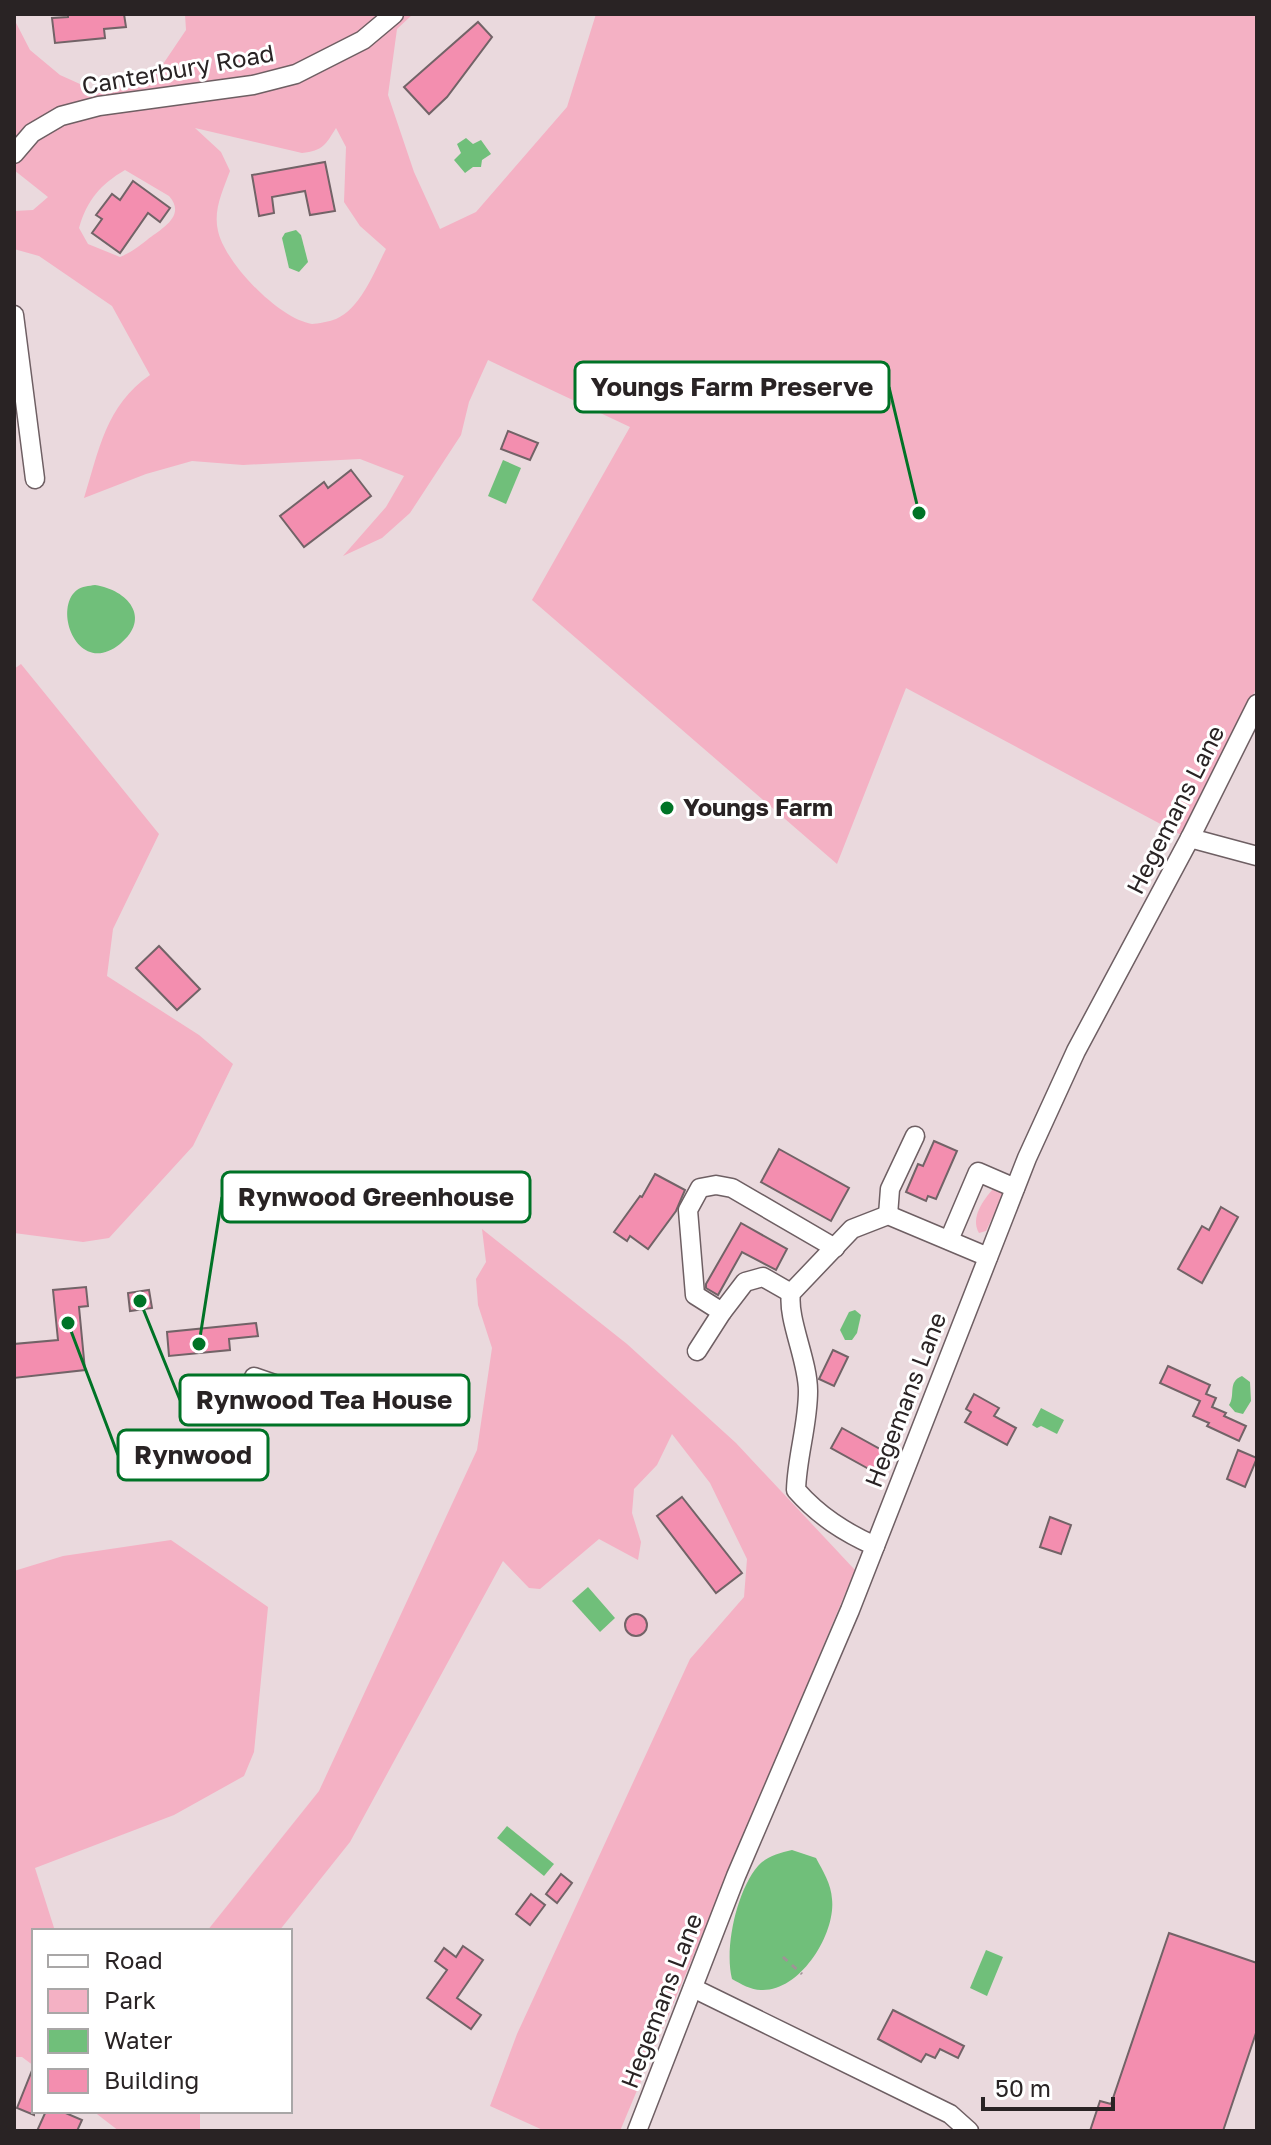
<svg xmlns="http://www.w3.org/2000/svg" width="1271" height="2145" font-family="'Golos Text',sans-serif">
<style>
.green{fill:#f4b1c4;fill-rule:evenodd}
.water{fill:#70bf7a}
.building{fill:#f38eaf;stroke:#726367;stroke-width:2}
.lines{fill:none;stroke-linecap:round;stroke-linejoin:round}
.minor-casing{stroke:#6e5f63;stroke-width:21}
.path{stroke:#a09396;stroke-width:3;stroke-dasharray:6 6;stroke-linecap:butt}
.minor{stroke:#fff;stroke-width:18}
.poi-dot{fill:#007326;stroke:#fff;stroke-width:3}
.labels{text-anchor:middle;stroke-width:6;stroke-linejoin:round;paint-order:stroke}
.street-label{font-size:24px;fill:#292324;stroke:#fff}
.poi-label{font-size:24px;font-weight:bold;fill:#292324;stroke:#fff;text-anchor:start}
.leader{fill:none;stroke:#007326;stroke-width:3}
.callout-dot{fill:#007326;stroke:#fff;stroke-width:3}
.callout{fill:#fff;stroke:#007326;stroke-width:3}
.callout-label{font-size:26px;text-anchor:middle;font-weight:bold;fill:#292324}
</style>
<rect width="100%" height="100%" fill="#ead9dd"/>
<g class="green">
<path d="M185,14H413L397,29L388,95L414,172L440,229L476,212L567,107L596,14H1257V687L1183,836L906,688L837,864L532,600L630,427L488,360L469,402L461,435L410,513L382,538L343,556L386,507L404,476L360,459L243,465L192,461L146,474L84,498C99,450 106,405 150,375L112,306L39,256L14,249V211L33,210L48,197L14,170V19L30,50L60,75L100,93L157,73L186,30ZM195,128L302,153C323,151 326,144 336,128L346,147L344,202L360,226L386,249C374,272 361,308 336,319C331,321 317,324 312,324C279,319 225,263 218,231C213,210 223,190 230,171L221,152ZM125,170L169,196C187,216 161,229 147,240C136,248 134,251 120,257L88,244L79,228C87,200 101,184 125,170Z"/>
<path d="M21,664L159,834L113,929L107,976L199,1035L233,1064L193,1146L109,1238L83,1242L14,1233V669Z"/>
<path d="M994,1188L1002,1191L1003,1195L986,1231L979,1233C970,1218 983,1200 994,1188Z"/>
<path d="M482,1229L627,1344L736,1443L855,1570L620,2131H545L490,2106L517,2034L690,1659L744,1597L747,1559L710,1483L672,1434L657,1465L634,1489L632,1513L641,1542L638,1560L599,1539L540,1589L529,1588L503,1561L350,1842L279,1931H207L319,1791L477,1450L492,1348L478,1305L476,1279L486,1262Z"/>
<path d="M171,1540L268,1607L254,1752L244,1776L174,1815L35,1868L55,1931H34V2066L22,2057H14V1571L63,1556Z"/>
<path d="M93,2111H200V2131H119Z"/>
</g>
<g class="water">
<path d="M466,138L473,144L481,140L491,154L482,160L481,167H473L465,173L454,160L461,153L457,144Z"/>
<path d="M296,230L301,235L308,262L299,272L289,268L282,238L285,233Z"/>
<path d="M503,460L521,468L506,504L488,496Z"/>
<path d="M95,585C128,590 152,618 120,644C78,678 52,609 77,590C82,586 89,586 95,585Z"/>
<path d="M855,1310L861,1315L857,1333L852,1340H845L840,1330L849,1312Z"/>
<path d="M1242,1376L1250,1382L1251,1401L1243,1414L1235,1412L1229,1405C1236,1395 1227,1382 1242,1376Z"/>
<path d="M1041,1408L1064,1420L1057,1434L1041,1426L1037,1428L1032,1425Z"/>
<path d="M588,1587L615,1618L600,1632L572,1601Z"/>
<path d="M507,1826L554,1864L544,1876L497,1838Z"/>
<path d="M792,1850L816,1858C823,1871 831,1884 832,1899C836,1934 800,1992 761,1990C751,1990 741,1984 732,1979C724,1948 737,1890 758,1866C767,1856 779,1853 792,1850Z"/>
<path d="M986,1950L1003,1957L987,1996L970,1988Z"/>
</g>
<g class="building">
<path d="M68,14H124L126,27L104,29L105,38L55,43L52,18L68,17Z"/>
<path d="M478,22L492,37L447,97L429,114L404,87Z"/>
<path d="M325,162L335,211L310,215L305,191L272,197L274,213L259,216L252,175Z"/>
<path d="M133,181L170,208L160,222L148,213L120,253L92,233L102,219L96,215L112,194L120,200Z"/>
<path d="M508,431L538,443L530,460L501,449Z"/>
<path d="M351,470L371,496L304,547L280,516L324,482L328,488Z"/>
<path d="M159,946L200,989L177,1010L136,968Z"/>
<path d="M934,1141L957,1151L936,1199L928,1196L926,1201L906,1192L918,1164L923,1166Z"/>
<path d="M779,1149L849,1188L831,1221L761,1182Z"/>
<path d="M655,1174L685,1190L676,1211L648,1249L630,1236L627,1241L614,1232L640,1196L642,1197Z"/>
<path d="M1221,1207L1238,1217L1202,1283L1178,1269L1202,1226L1209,1230Z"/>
<path d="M741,1223L787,1249L776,1270L742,1252L718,1295L706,1288V1284Z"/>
<path d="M86,1287L88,1306L79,1307L85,1370L14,1378V1344L58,1340L53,1290Z"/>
<path d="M149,1290L152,1308L130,1311L128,1293Z"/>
<path d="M256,1323L258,1336L229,1339L230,1350L169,1356L167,1332Z"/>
<path d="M833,1350L848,1357L834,1386L819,1379Z"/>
<path d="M1168,1366L1210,1385L1206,1394L1216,1398L1212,1407L1226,1413L1224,1416L1246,1426L1239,1441L1207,1426L1209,1423L1193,1416L1200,1401L1160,1383Z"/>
<path d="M974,1394L999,1408L994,1416L1016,1428L1007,1445L965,1422L971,1412L966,1409Z"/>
<path d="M842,1428L887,1453L876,1473L831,1448Z"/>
<path d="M1238,1450L1257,1458L1245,1487L1227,1479Z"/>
<path d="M682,1497L742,1573L716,1593L657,1516Z"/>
<path d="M1050,1517L1071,1525L1061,1554L1040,1547Z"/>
<circle cx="636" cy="1625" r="11"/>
<path d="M561,1874L572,1883L557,1903L546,1894Z"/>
<path d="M531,1894L545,1905L530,1925L516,1914Z"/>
<path d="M1169,1933L1257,1963V2030L1223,2131H1090L1100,2101L1111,2104Z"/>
<path d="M463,1946L483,1960L457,1998L481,2015L471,2029L427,1998L447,1970L435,1961L444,1948L456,1957Z"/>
<path d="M893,2010L964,2046L958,2058L940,2049L935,2058L926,2054L921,2062L878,2039Z"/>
<path d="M33,2068H34V2115L17,2108Z"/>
<path d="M46,2111H61L82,2120L77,2131H37Z"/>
</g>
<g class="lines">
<defs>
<g id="minor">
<path d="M14,154L32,133L61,116L99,106L253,85L296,74L363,40L394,14"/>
<path d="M14,315L35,479"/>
<path d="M1190,838L1257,856"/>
<path d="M888,1215L890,1189L915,1136"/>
<path d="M949,1240L978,1172L1015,1188"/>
<path d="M791,1293L763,1277L745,1282L722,1312L695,1295L688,1210L700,1188L716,1185L732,1188L835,1248"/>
<path d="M697,1351L722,1312"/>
<path d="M254,1377L286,1388L314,1386"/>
<path d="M875,1546C844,1532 819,1516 796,1490C797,1456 808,1425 808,1391C808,1360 787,1319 791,1293L852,1229L888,1215L988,1257"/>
<path d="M693,1988L950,2114L969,2131"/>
<path d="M637,2131L736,1876L850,1610L1027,1158L1076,1051L1190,838L1257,704"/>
</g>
</defs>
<use href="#minor" class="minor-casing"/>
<path class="path" d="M783,1957L802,1974"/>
<use href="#minor" class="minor"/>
</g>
<circle class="poi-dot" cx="667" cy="808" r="8"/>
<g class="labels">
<g class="street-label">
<text transform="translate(178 70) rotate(-10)" y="8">Canterbury Road</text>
<text transform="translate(1176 810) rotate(-63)" y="8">Hegemans Lane</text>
<text transform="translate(906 1400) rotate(-69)" y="8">Hegemans Lane</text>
<text transform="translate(662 2001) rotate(-69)" y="8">Hegemans Lane</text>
</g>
<g class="poi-label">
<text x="683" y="816">Youngs Farm</text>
</g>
</g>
<path class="leader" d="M919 513L889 387M199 1344L222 1197M140 1301L180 1400M68 1323L118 1455"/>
<g class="callout-dot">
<circle cx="919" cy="513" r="8"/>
<circle cx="199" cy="1344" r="8"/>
<circle cx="140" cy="1301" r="8"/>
<circle cx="68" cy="1323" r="8"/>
</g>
<g class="callout">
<rect x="575" y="362" width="314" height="50" rx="8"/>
<rect x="222" y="1172" width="308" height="50" rx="8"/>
<rect x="180" y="1375" width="289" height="50" rx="8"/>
<rect x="118" y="1430" width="150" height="50" rx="8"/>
</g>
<g class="callout-label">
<text x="732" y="396">Youngs Farm Preserve</text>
<text x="376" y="1206">Rynwood Greenhouse</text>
<text x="324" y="1409">Rynwood Tea House</text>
<text x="193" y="1464">Rynwood</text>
</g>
<rect width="1271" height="2145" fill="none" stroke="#292324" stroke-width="32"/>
<rect x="32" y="1929" width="260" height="184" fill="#ffffff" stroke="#a9a7a7" stroke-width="2"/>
<rect x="48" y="1955" width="40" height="12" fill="#ffffff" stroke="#a9a7a7" stroke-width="2"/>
<text x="104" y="1969" font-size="24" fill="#292324">Road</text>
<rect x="48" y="1989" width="40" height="24" fill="#f4b1c4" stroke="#a9a7a7" stroke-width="2"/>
<text x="104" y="2009" font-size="24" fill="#292324">Park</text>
<rect x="48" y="2029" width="40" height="24" fill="#70bf7a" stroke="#a9a7a7" stroke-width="2"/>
<text x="104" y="2049" font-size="24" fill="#292324">Water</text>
<rect x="48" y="2069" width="40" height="24" fill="#f38eaf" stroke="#a9a7a7" stroke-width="2"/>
<text x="104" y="2089" font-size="24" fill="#292324">Building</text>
<path d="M983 2097v12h130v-12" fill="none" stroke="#292324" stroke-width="4"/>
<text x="995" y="2097" font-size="24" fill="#292324" stroke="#ffffff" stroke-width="6" paint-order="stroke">50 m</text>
</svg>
